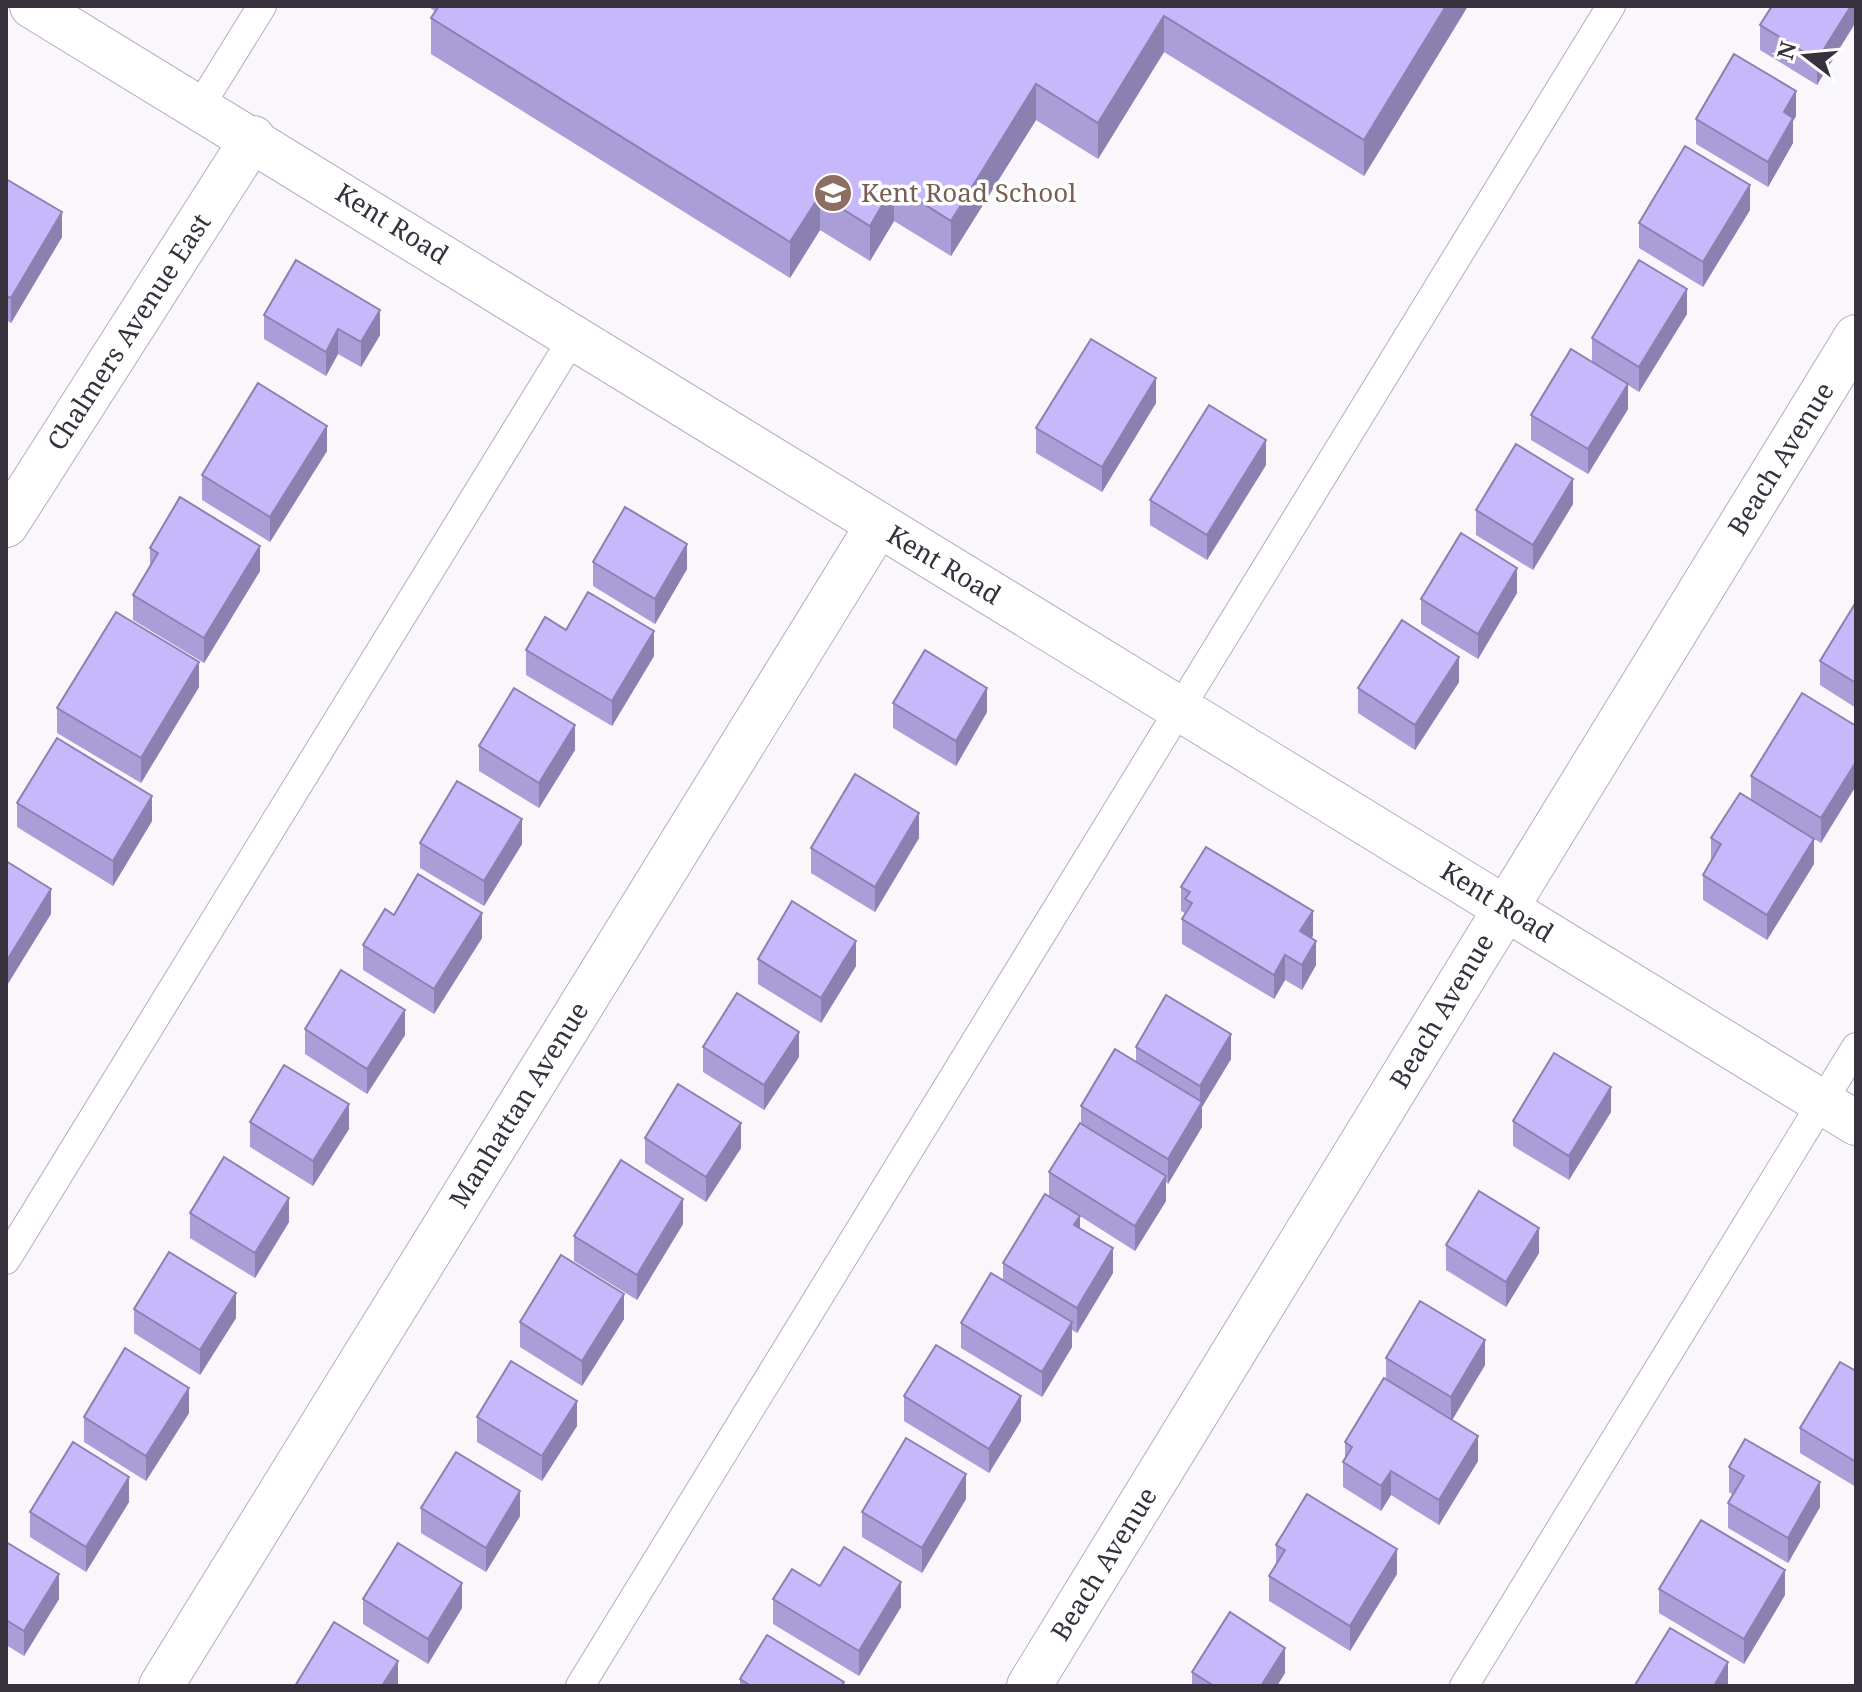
<svg xmlns="http://www.w3.org/2000/svg" width="1862" height="1692" font-family="'Noto Serif',serif">
<style>
.lines{fill:none;stroke-linecap:round;stroke-linejoin:round}
.lane-casing{stroke:#b7a9c7;stroke-width:30}
.street-casing{stroke:#b7a9c7;stroke-width:46}
.lane{stroke:#fff;stroke-width:28}
.street{stroke:#fff;stroke-width:44}
.wall{fill:#ab9ed8}
.shaded-wall{fill:#8b81b0}
.building{fill:#c7b8fb;stroke:#8b81b0;stroke-width:2}
.labels{text-anchor:middle;stroke-width:7;stroke-linejoin:round;paint-order:stroke}
.education-label{font-size:26px;fill:#785e54;stroke:#fff;text-anchor:start}
.street-label{font-size:26px;fill:#37313d;stroke:#fff}
</style>
<rect width="100%" height="100%" fill="#f9f6fc"/>
<g class="lines">
<defs>
<g id="lane">
<path d="M200,106L262,6"/>
<path d="M6,1260L574,336"/>
<path d="M580,1686L1611,6"/>
<path d="M1464,1686L1856,1047"/>
</g>
<g id="street">
<path d="M32,6L1856,1123"/>
<path d="M6,525L253,138"/>
<path d="M161,1686L878,525"/>
<path d="M1029,1686L1856,337"/>
</g>
</defs>
<use href="#lane" class="lane-casing"/>
<use href="#street" class="street-casing"/>
<use href="#lane" class="lane"/>
<use href="#street" class="street"/>
</g>
<g class="wall">
<path d="M427,6H1468L1364,176L1164,52L1098,159L1036,120L951,256L894,221L870,261L820,230L790,278L431,54V18L435,11Z"/>
<path d="M1856,6L1817,85L1760,50V25Z"/>
<path d="M1796,116L1793,121V143L1768,187L1696,144V119Z"/>
<path d="M6,179L62,237L11,323L6,320Z"/>
<path d="M1750,210L1703,287L1639,248V223Z"/>
<path d="M1687,314L1639,392L1628,385V409L1588,474L1531,440V415L1592,362V338Z"/>
<path d="M264,315L380,335L361,367L338,354L326,376L264,339Z"/>
<path d="M1156,403L1102,492L1036,453V428Z"/>
<path d="M327,451L270,542L202,500V475Z"/>
<path d="M1266,465L1207,560L1150,525V500Z"/>
<path d="M1573,504L1533,570L1476,535V510Z"/>
<path d="M150,548L260,571L204,663L133,620V595L150,566Z"/>
<path d="M593,562L687,569L655,624L593,586Z"/>
<path d="M1517,593L1478,659L1421,624V599Z"/>
<path d="M1856,602V708L1820,685V661Z"/>
<path d="M566,630L654,656L612,726L526,675V650Z"/>
<path d="M1459,682L1415,750L1358,713V688Z"/>
<path d="M199,687L141,783L57,733V708Z"/>
<path d="M893,703L987,712L956,766L893,728Z"/>
<path d="M1856,726L1821,843L1786,822L1814,864L1767,940L1703,900V875L1711,861V838L1751,800V776Z"/>
<path d="M479,746L575,750L539,808L479,771Z"/>
<path d="M17,803L152,821L113,886L17,827Z"/>
<path d="M919,838L875,912L811,873V848Z"/>
<path d="M420,843L522,844L484,906L420,868Z"/>
<path d="M1181,887L1313,936L1311,938L1316,965L1302,990L1285,980L1274,999L1182,944V919L1185,913L1181,911Z"/>
<path d="M394,915L482,938L434,1014L363,970V945Z"/>
<path d="M758,959L856,966L821,1023L758,984Z"/>
<path d="M305,1029L405,1035L367,1094L305,1054Z"/>
<path d="M703,1047L799,1057L764,1110L703,1072Z"/>
<path d="M1136,1047L1231,1059L1202,1107V1127L1168,1184L1166,1182V1201L1135,1251L1080,1216V1228L1113,1273L1077,1333L1072,1330V1347L1042,1397L961,1348V1323L1003,1280V1263L1049,1197V1172L1081,1123V1106L1136,1062Z"/>
<path d="M1611,1112L1569,1180L1513,1146V1121Z"/>
<path d="M250,1122L349,1129L313,1186L250,1147Z"/>
<path d="M645,1138L741,1148L706,1202L645,1163Z"/>
<path d="M190,1213L289,1222L255,1278L190,1238Z"/>
<path d="M683,1224L637,1300L574,1261V1236Z"/>
<path d="M1446,1245L1539,1253L1506,1307L1446,1270Z"/>
<path d="M134,1309L236,1318L200,1375L134,1333Z"/>
<path d="M624,1319L582,1386L520,1347V1322Z"/>
<path d="M1386,1358L1485,1365L1452,1420L1478,1461L1439,1525L1391,1495L1381,1511L1343,1487V1462L1345,1457V1442L1386,1379Z"/>
<path d="M1856,1371V1487L1800,1453V1428Z"/>
<path d="M904,1396L1021,1421L989,1473L904,1421Z"/>
<path d="M189,1413L146,1481L84,1442V1417Z"/>
<path d="M477,1417L577,1426L542,1481L477,1442Z"/>
<path d="M1729,1467L1820,1507L1788,1563L1728,1528V1503L1733,1495L1729,1492Z"/>
<path d="M966,1499L922,1573L862,1537V1512Z"/>
<path d="M129,1502L86,1572L30,1537V1512Z"/>
<path d="M421,1508L520,1516L486,1572L421,1533Z"/>
<path d="M6,1542L59,1599L24,1656L6,1645Z"/>
<path d="M1276,1545L1397,1574L1350,1651L1269,1601V1576L1276,1564Z"/>
<path d="M820,1586L901,1607L859,1676L773,1624V1599Z"/>
<path d="M1659,1589L1785,1595L1744,1664L1659,1613Z"/>
<path d="M363,1599L462,1608L428,1664L363,1624Z"/>
<path d="M1192,1672L1285,1673L1277,1686H1192Z"/>
<path d="M740,1679L844,1686H740Z"/>
</g>
<g class="shaded-wall">
<path d="M1446,6H1468L1364,176V140Z"/>
<path d="M1851,6H1856V22L1817,85V60Z"/>
<path d="M1164,16V52L1098,159V123Z"/>
<path d="M1036,84V120L951,256V221Z"/>
<path d="M1796,91V116L1793,121V143L1768,187V162L1784,112Z"/>
<path d="M894,185V221L870,261V226Z"/>
<path d="M1750,185V210L1703,287V262Z"/>
<path d="M820,195V230L790,278V242Z"/>
<path d="M62,212V237L11,323V298Z"/>
<path d="M1687,289V314L1639,392V367Z"/>
<path d="M380,310V335L361,367V342Z"/>
<path d="M338,329V354L326,376V352Z"/>
<path d="M1156,378V403L1102,492V467Z"/>
<path d="M1628,384V409L1588,474V449Z"/>
<path d="M327,426V451L270,542V517Z"/>
<path d="M1266,440V465L1207,560V535Z"/>
<path d="M1573,479V504L1533,570V545Z"/>
<path d="M687,544V569L655,624V599Z"/>
<path d="M260,546V571L204,663V638Z"/>
<path d="M1517,568V593L1478,659V634Z"/>
<path d="M654,631V656L612,726V701Z"/>
<path d="M1459,657V682L1415,750V725Z"/>
<path d="M199,662V687L141,783V758Z"/>
<path d="M987,688V712L956,766V741Z"/>
<path d="M575,725V750L539,808V783Z"/>
<path d="M1856,762V786L1821,843V818Z"/>
<path d="M152,796V821L113,886V861Z"/>
<path d="M919,813V838L875,912V887Z"/>
<path d="M522,819V844L484,906V881Z"/>
<path d="M1814,839V864L1767,940V915Z"/>
<path d="M51,889V914L6,987V962Z"/>
<path d="M1313,911V936L1300,956V931Z"/>
<path d="M482,913V938L434,1014V989Z"/>
<path d="M856,941V966L821,1023V998Z"/>
<path d="M1316,941V965L1302,990V965Z"/>
<path d="M1285,955V980L1274,999V975Z"/>
<path d="M405,1010V1035L367,1094V1069Z"/>
<path d="M799,1032V1057L764,1110V1085Z"/>
<path d="M1231,1034V1059L1202,1107V1127L1168,1184V1159L1200,1106V1086Z"/>
<path d="M1611,1087V1112L1569,1180V1156Z"/>
<path d="M349,1104V1129L313,1186V1161Z"/>
<path d="M741,1123V1148L706,1202V1177Z"/>
<path d="M1166,1176V1201L1135,1251V1226Z"/>
<path d="M289,1198V1222L255,1278V1253Z"/>
<path d="M683,1199V1224L637,1300V1275Z"/>
<path d="M1080,1216V1241L1074,1225Z"/>
<path d="M1539,1228V1253L1506,1307V1282Z"/>
<path d="M1113,1248V1273L1077,1333V1308Z"/>
<path d="M236,1293V1318L200,1375V1350Z"/>
<path d="M624,1294V1319L582,1386V1361Z"/>
<path d="M1072,1322V1347L1042,1397V1372Z"/>
<path d="M1485,1340V1365L1451,1422V1397Z"/>
<path d="M189,1388V1413L146,1481V1456Z"/>
<path d="M1021,1396V1421L989,1473V1449Z"/>
<path d="M577,1401V1426L542,1481V1456Z"/>
<path d="M1478,1436V1461L1439,1525V1500Z"/>
<path d="M1391,1471V1495L1381,1511V1486Z"/>
<path d="M966,1474V1499L922,1573V1548Z"/>
<path d="M129,1477V1502L86,1572V1547Z"/>
<path d="M1820,1482V1507L1788,1563V1538Z"/>
<path d="M520,1491V1516L486,1572V1548Z"/>
<path d="M1397,1549V1574L1350,1651V1626Z"/>
<path d="M1785,1570V1595L1744,1664V1639Z"/>
<path d="M59,1574V1599L24,1656V1631Z"/>
<path d="M901,1582V1607L859,1676V1651Z"/>
<path d="M462,1583V1608L428,1664V1639Z"/>
<path d="M1285,1648V1673L1277,1686H1261Z"/>
<path d="M398,1661V1686H382Z"/>
<path d="M1728,1662V1686H1714Z"/>
</g>
<g class="building">
<path d="M439,6H1446L1364,140L1164,16L1098,123L1036,84L951,221L894,185L870,226L820,195L790,242L431,18Z"/>
<path d="M1772,6H1851L1817,60L1760,25Z"/>
<path d="M1734,54L1796,91L1784,112L1793,118L1768,162L1696,119Z"/>
<path d="M1685,146L1750,185L1703,262L1639,223Z"/>
<path d="M6,179L62,212L11,298L6,296Z"/>
<path d="M296,260L380,310L361,342L338,329L326,352L264,315Z"/>
<path d="M1639,260L1687,289L1639,367L1592,338Z"/>
<path d="M1091,339L1156,378L1102,467L1036,428Z"/>
<path d="M1571,349L1628,384L1588,449L1531,415Z"/>
<path d="M258,383L327,426L270,517L202,475Z"/>
<path d="M1209,405L1266,440L1207,535L1150,500Z"/>
<path d="M1516,444L1573,479L1533,545L1476,510Z"/>
<path d="M180,497L260,546L204,638L133,595L158,553L150,548Z"/>
<path d="M625,507L687,544L655,599L593,562Z"/>
<path d="M1461,533L1517,568L1478,634L1421,599Z"/>
<path d="M588,592L654,631L612,701L526,650L545,617L566,630Z"/>
<path d="M1856,602V683L1820,661Z"/>
<path d="M116,612L199,662L141,758L57,708Z"/>
<path d="M1402,620L1459,657L1415,725L1358,688Z"/>
<path d="M925,650L987,688L956,741L893,703Z"/>
<path d="M514,688L575,725L539,783L479,746Z"/>
<path d="M1802,693L1856,726V762L1821,818L1751,776Z"/>
<path d="M57,738L152,796L113,861L17,803Z"/>
<path d="M855,774L919,813L875,887L811,848Z"/>
<path d="M457,781L522,819L484,881L420,843Z"/>
<path d="M1740,793L1814,839L1767,915L1703,875L1721,844L1711,838Z"/>
<path d="M1206,847L1313,911L1300,931L1316,941L1302,965L1285,955L1274,975L1182,919L1192,903L1185,899L1190,892L1181,887Z"/>
<path d="M6,861L51,889L6,962Z"/>
<path d="M418,874L482,913L434,989L363,945L385,909L394,915Z"/>
<path d="M792,901L856,941L821,998L758,959Z"/>
<path d="M341,970L405,1010L367,1069L305,1029Z"/>
<path d="M737,993L799,1032L764,1085L703,1047Z"/>
<path d="M1166,995L1231,1034L1200,1086L1136,1047Z"/>
<path d="M1115,1049L1202,1102L1168,1159L1081,1106Z"/>
<path d="M1554,1053L1611,1087L1569,1156L1513,1121Z"/>
<path d="M284,1065L349,1104L313,1161L250,1122Z"/>
<path d="M678,1084L741,1123L706,1177L645,1138Z"/>
<path d="M1080,1123L1166,1176L1135,1226L1049,1172Z"/>
<path d="M224,1157L289,1198L255,1253L190,1213Z"/>
<path d="M621,1160L683,1199L637,1275L574,1236Z"/>
<path d="M1479,1191L1539,1228L1506,1282L1446,1245Z"/>
<path d="M1045,1194L1080,1216L1074,1225L1113,1248L1077,1308L1003,1263Z"/>
<path d="M169,1252L236,1293L200,1350L134,1309Z"/>
<path d="M561,1255L624,1294L582,1361L520,1322Z"/>
<path d="M991,1273L1072,1322L1042,1372L961,1323Z"/>
<path d="M1420,1301L1485,1340L1451,1397L1386,1358Z"/>
<path d="M936,1345L1021,1396L989,1449L904,1396Z"/>
<path d="M125,1348L189,1388L146,1456L84,1417Z"/>
<path d="M511,1361L577,1401L542,1456L477,1417Z"/>
<path d="M1840,1362L1856,1371V1462L1800,1428Z"/>
<path d="M1384,1378L1478,1436L1439,1500L1391,1471L1381,1486L1343,1462L1352,1447L1345,1442Z"/>
<path d="M906,1438L966,1474L922,1548L862,1512Z"/>
<path d="M1745,1439L1820,1482L1788,1538L1728,1503L1744,1476L1729,1467Z"/>
<path d="M73,1442L129,1477L86,1547L30,1512Z"/>
<path d="M456,1452L520,1491L486,1548L421,1508Z"/>
<path d="M1307,1494L1397,1549L1350,1626L1269,1576L1285,1550L1276,1545Z"/>
<path d="M1701,1520L1785,1570L1744,1639L1659,1589Z"/>
<path d="M6,1542L59,1574L24,1631L6,1620Z"/>
<path d="M398,1543L462,1583L428,1639L363,1599Z"/>
<path d="M844,1547L901,1582L859,1651L773,1599L792,1569L820,1586Z"/>
<path d="M1230,1612L1285,1648L1261,1686H1214L1192,1672Z"/>
<path d="M334,1622L398,1661L382,1686H295Z"/>
<path d="M1670,1628L1728,1662L1714,1686L1635,1685Z"/>
<path d="M767,1635L844,1682L841,1686H751L740,1679Z"/>
</g>
<defs>
<symbol id="school-disc" viewBox="-11 -11 22 22"><circle r="9.5" fill="#8d6e63" stroke="#fff"/><path d="M0-5L7-2L0 1L-7-2ZM-4 1L0 2.5L4 1V4Q0 6-4 4Z" fill="#fff"/></symbol>
</defs>
<g fill-rule="evenodd">
<use href="#school-disc" x="811" y="171" width="44" height="44"/>
</g>
<g class="labels">
<g class="education-label">
<text x="861" y="202">Kent Road School</text>
</g>
<g class="street-label">
<text transform="translate(392 224) rotate(32)" y="9">Kent Road</text>
<text transform="translate(129 332) rotate(-57)" y="9">Chalmers Avenue East</text>
<text transform="translate(1781 459) rotate(-58)" y="9">Beach Avenue</text>
<text transform="translate(944 565) rotate(31)" y="9">Kent Road</text>
<text transform="translate(1497 902) rotate(32)" y="9">Kent Road</text>
<text transform="translate(1442 1011) rotate(-59)" y="9">Beach Avenue</text>
<text transform="translate(519 1105) rotate(-58)" y="9">Manhattan Avenue</text>
<text transform="translate(1104 1564) rotate(-58)" y="9">Beach Avenue</text>
</g>
</g>
<rect width="1862" height="1692" fill="none" stroke="#37313d" stroke-width="16"/>
<g transform="translate(1806 56) rotate(286)" stroke="#ffffff" stroke-width="6" paint-order="stroke">
<path d="M0-6L14 30L0 20L-14 30Z" fill="#37313d"/>
<text y="-12" font-size="22" font-weight="bold" text-anchor="middle" fill="#37313d">N</text>
</g>
</svg>
